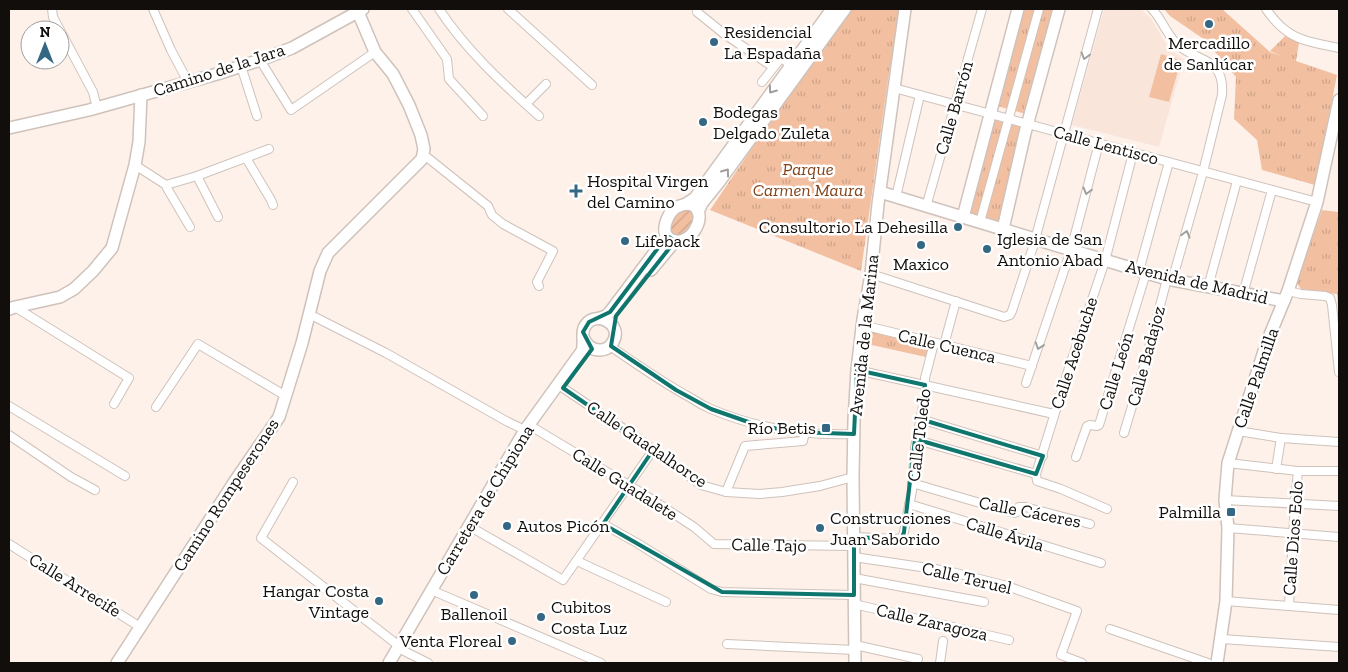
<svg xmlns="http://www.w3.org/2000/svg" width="1348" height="672" font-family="'Zilla Slab',serif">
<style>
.built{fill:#f9e5da}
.grass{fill:url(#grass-tufts)}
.garden{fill:url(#garden-furrows)}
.pitch{fill:#f2bfa1}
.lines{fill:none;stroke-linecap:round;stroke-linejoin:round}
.street-casing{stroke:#cec2bb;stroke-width:10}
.secondary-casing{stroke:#cec2bb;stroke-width:14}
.street{stroke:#fff;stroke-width:8}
.secondary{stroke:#fff;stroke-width:11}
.oneway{stroke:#a09f9d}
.marked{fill:none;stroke:#0f766e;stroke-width:4;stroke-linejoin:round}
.poi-dot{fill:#336784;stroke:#fff;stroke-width:2}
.labels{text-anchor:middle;stroke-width:5;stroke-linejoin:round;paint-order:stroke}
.poi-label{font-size:18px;fill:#120e0b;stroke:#fff;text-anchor:start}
.street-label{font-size:18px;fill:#120e0b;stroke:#fff}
.park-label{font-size:18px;font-style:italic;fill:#834419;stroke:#fff}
</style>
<defs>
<pattern id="grass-tufts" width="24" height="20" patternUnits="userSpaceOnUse" patternTransform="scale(1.25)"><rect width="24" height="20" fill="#f2bfa1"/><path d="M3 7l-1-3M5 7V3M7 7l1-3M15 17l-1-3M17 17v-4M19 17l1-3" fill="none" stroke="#cea389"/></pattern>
<pattern id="garden-furrows" width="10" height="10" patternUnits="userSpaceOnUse" patternTransform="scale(1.25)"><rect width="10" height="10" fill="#f2bfa1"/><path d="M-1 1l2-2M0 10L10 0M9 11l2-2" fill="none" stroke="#cea389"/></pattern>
</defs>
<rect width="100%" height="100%" fill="#fef1ea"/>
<path class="built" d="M1104,9H1141L1152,20L1169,49L1184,59L1159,147L1072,125Z"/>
<g class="grass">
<path d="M849,9H901L889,73L861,271L710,210L826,39Z"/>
<path d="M1021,9H1055L1026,114L997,106Z"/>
<path d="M1164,9H1222L1270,52L1281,56L1270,51L1285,36L1299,43L1296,61L1337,75L1315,185L1262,170L1257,140L1234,119L1236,77L1205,40L1170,16Z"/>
<path d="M991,114L1028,124L1003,229L963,217Z"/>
<path d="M1322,210L1339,212V326L1337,294L1301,289L1296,282Z"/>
<path d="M869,330L930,344L926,357L867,344Z"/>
</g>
<path class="garden" d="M683,208C696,211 697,218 689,228C687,230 686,233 684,235C682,236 679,236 676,237L669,232V224L679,210Z"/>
<path class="pitch" d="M1161,54L1181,60L1169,102L1149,97Z"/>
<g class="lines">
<defs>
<g id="street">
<path d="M52,9L53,17L93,92L97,108"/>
<path d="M153,9L171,50L188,82"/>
<path d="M412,9L447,59L449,79L483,116"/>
<path d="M439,9C466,50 502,83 539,116"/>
<path d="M508,9L592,85"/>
<path d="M1152,9C1162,19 1166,34 1177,44C1197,63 1225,56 1222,95L1203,172L1172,281"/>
<path d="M1266,9C1271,16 1277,24 1284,29C1299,42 1321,44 1339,48"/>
<path d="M697,12L723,33L773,67"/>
<path d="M260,60L291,110L375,52"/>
<path d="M241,66L257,116"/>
<path d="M762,82L781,58L791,65"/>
<path d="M894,88L1317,202"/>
<path d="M526,104L546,84"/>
<path d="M423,154L488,206L492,215L503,224L553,251L537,282L539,286"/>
<path d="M246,158L271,200L273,205"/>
<path d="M135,165L166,185L197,176L269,149"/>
<path d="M197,176L218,217"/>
<path d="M166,185L167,188L190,227"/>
<path d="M896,197L920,95"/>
<path d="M926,207L982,9"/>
<path d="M980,222L1039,9"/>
<path d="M1139,271L1169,162"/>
<path d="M871,274L1004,317L1010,315L1012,311L1033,247L1098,9"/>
<path d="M1208,287L1237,181"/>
<path d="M1288,291L1301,294L1325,296L1330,298L1332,305L1339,372"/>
<path d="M1243,294L1272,190"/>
<path d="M15,307L129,378L114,404"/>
<path d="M309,314L386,353L508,422L525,430"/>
<path d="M862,325L1032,366"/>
<path d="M944,345L956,301"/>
<path d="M610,346C636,364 663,383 691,398C697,402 704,406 711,409C756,428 806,436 854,434"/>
<path d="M857,370L1054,414"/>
<path d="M1026,383L1071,250L1099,143"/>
<path d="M563,388L639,439L701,485L726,492L760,494L782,492L820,486L853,477"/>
<path d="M9,406L125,476"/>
<path d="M156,407L198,344L286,396"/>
<path d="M920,419L1043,456"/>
<path d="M534,428L645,495L694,527L714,544L854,546"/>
<path d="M1238,431L1281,438L1339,442"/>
<path d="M1124,433L1145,363L1167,279"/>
<path d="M9,435L71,477L95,490"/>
<path d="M917,440L1036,474"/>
<path d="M1076,457L1087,426L1090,425L1097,426L1099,425L1146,273"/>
<path d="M1228,463L1298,471H1339"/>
<path d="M1276,469L1281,438"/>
<path d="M293,482L261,538L399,646"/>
<path d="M912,483L1014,513L1017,512L1019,507H1025L1090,524"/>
<path d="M726,492L745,446L803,441L805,432"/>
<path d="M1225,500L1339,506"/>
<path d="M909,504L1101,563"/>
<path d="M1107,509L1061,489L1037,481L1036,474L1068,371L1105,261L1133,153"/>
<path d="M603,524L637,543L711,589L722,592L854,595"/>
<path d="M1228,528L1339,537"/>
<path d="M474,529L563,580L653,450"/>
<path d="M854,537L895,539L902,538L904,532L912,491L915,448L925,395V378L934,343"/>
<path d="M9,544L140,627"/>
<path d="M854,557L948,571L1007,586L1077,611L1061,655L1082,663"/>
<path d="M577,561L666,602"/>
<path d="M854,578L984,602"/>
<path d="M438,593L601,663"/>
<path d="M1226,601L1339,610"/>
<path d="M854,604L1009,640"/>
<path d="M1289,606L1295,503L1298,471"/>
<path d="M1110,629L1208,663"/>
<path d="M1222,639L1339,647"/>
<path d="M727,644L855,650"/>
<path d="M855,645L918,659"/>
<path d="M404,651L428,663"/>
<path d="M940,663L943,641"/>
</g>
<g id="secondary">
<path d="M9,128L89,110L217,74L260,60L292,48L363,9"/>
<path d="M880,192L1167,279L1284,301"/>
<path d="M686,204L695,198L832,9"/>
<path d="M686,204C688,204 693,205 694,206C709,217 688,250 670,239C659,232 668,214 675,208C679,206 682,205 686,204Z"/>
<path d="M698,212L702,203L719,182L845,9"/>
<path d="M963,217L1018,9"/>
<path d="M1003,229L1025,133L1059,9"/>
<path d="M651,270L675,241"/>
<path d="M9,309L15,307L60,297L74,289L93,271L112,248L135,165L139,142L141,95"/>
<path d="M600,318L606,316L610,312L667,236"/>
<path d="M117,663L235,481L279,417L302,343L320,271L328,253L422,159L424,149L421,135L409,105L393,74L375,52L358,12"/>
<path d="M389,663L525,430L582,351C585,343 581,335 584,328C593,308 624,323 613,342C610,347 605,350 600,350C592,350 587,346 584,339"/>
<path d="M855,663L853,477L854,420L857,370L863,319L871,274L878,204L905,9"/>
<path d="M1217,663L1226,601L1228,528L1225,500L1228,463L1267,342L1288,291L1317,202L1339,100"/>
</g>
</defs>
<use href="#street" class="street-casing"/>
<use href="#secondary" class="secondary-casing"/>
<use href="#street" class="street"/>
<use href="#secondary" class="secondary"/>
</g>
<defs><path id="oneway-chevron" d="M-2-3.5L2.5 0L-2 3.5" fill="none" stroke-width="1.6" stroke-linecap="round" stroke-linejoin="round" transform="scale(1.25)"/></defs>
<g class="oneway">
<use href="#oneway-chevron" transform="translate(1085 56) rotate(105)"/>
<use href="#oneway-chevron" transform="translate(772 90) rotate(126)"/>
<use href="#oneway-chevron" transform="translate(726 172) rotate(-54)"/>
<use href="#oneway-chevron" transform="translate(1087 191) rotate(105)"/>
<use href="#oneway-chevron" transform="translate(1186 234) rotate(-74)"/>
<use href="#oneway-chevron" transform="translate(1039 346) rotate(109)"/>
</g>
<path class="marked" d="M667,236L675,241L616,316L611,346L676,390L711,409L754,424L794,432L854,434L857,370L925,385L920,419L1043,456L1036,474L915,439L904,532L902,538L895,539L854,537V595L722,592L603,524L653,450L563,388L592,349L583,332L589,322L610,312Z"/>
<g class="poi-dot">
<circle cx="1209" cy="24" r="5"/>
<circle cx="714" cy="42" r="5"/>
<circle cx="703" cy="122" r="5"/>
<path d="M573.5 183.5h5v5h5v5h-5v5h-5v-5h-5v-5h5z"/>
<circle cx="958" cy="227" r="5"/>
<circle cx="625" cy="241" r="5"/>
<circle cx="921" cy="245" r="5"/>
<circle cx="987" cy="249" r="5"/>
<rect x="821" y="423" width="10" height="10" rx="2.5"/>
<rect x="1226" y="507" width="10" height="10" rx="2.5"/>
<circle cx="507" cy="526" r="5"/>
<circle cx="820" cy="528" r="5"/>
<circle cx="474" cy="595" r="5"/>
<circle cx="379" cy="601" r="5"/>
<circle cx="541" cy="617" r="5"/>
<circle cx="512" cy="641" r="5"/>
</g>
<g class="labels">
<g class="poi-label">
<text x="724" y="38">Residencial<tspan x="724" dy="21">La Espadaña</tspan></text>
<text x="1209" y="49" text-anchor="middle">Mercadillo<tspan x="1209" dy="21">de Sanlúcar</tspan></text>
<text x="713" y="118">Bodegas<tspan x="713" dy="21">Delgado Zuleta</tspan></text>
<text x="587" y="187">Hospital Virgen<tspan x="587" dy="21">del Camino</tspan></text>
<text x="948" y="233" text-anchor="end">Consultorio La Dehesilla</text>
<text x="997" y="245">Iglesia de San<tspan x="997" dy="21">Antonio Abad</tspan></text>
<text x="635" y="247">Lifeback</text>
<text x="921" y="270" text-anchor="middle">Maxico</text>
<text x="816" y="434" text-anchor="end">Río Betis</text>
<text x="1221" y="518" text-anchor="end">Palmilla</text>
<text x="830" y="524">Construcciones<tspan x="830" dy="21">Juan Saborido</tspan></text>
<text x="517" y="532">Autos Picón</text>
<text x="369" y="597" text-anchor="end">Hangar Costa<tspan x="369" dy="21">Vintage</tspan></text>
<text x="551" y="613">Cubitos<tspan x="551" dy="21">Costa Luz</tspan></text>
<text x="474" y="620" text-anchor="middle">Ballenoil</text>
<text x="502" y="647" text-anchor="end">Venta Floreal</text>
</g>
<g class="street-label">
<text transform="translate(219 70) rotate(-18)" y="6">Camino de la Jara</text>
<text transform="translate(954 108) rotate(-74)" y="6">Calle Barrón</text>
<text transform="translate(1106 145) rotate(15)" y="6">Calle Lentisco</text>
<text transform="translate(1197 282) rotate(13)" y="6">Avenida de Madrid</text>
<text transform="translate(864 335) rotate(-84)" y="6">Avenida de la Marina</text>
<text transform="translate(947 346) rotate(13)" y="6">Calle Cuenca</text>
<text transform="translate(1074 353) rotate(-72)" y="6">Calle Acebuche</text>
<text transform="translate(1146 356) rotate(-75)" y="6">Calle Badajoz</text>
<text transform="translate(1116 371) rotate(-73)" y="6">Calle León</text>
<text transform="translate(1256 378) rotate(-71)" y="6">Calle Palmilla</text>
<text transform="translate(919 435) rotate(-83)" y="6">Calle Toledo</text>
<text transform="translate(647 444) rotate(34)" y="6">Calle Guadalhorce</text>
<text transform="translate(625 484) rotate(32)" y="6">Calle Guadalete</text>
<text transform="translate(226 495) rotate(-57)" y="6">Camino Rompeserones</text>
<text transform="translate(485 500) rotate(-59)" y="6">Carretera de Chipiona</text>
<text transform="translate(1030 512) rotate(11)" y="6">Calle Cáceres</text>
<text transform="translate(1005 534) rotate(17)" y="6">Calle Ávila</text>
<text transform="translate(1293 538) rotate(-86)" y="6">Calle Dios Eolo</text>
<text transform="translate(769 545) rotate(1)" y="6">Calle Tajo</text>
<text transform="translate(967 578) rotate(13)" y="6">Calle Teruel</text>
<text transform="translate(75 585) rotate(32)" y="6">Calle Arrecife</text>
<text transform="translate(932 622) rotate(13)" y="6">Calle Zaragoza</text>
</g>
<g class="park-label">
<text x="808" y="175">Parque<tspan x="808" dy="21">Carmen Maura</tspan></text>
</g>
</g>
<rect width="1348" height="672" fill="none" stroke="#120e0b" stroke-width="20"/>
<g transform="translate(45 45)"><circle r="24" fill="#ffffff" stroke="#a09f9d"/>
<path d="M0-4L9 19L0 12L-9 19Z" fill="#336784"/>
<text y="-8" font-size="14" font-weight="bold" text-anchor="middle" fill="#120e0b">N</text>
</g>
</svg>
